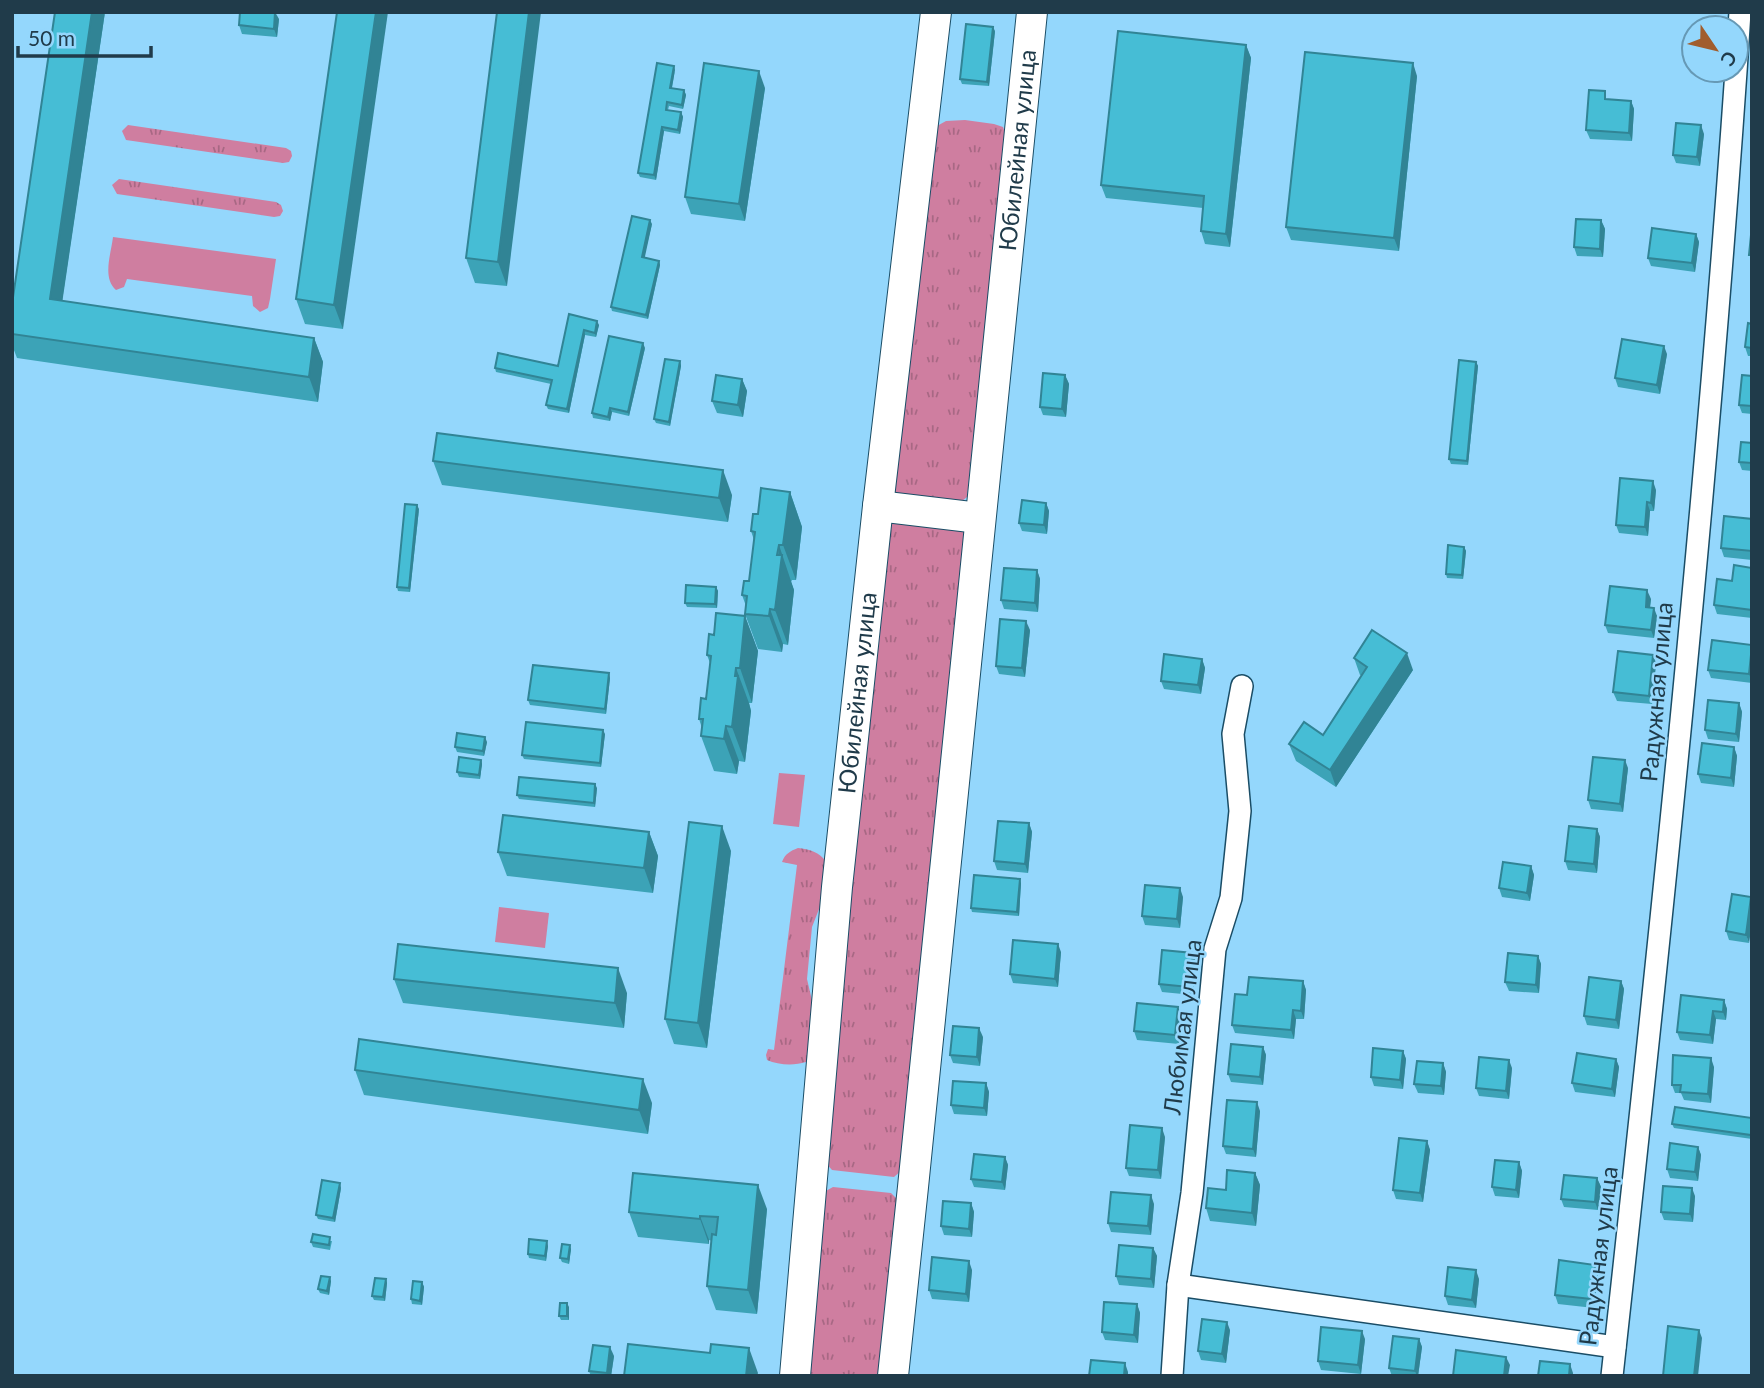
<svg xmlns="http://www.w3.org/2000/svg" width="1764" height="1388" font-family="Lato,sans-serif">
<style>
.grass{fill:url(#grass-tufts)}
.park{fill:#cf7ea0}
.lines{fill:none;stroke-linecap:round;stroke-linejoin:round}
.minor-casing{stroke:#1a4d66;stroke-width:24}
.secondary-casing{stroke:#1a4d66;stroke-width:32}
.minor{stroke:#fff;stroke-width:21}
.secondary{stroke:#fff;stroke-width:30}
.wall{fill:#3ca3b7}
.shaded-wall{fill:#318495}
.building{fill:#46bdd5;stroke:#318495;stroke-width:2}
.labels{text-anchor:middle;stroke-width:5;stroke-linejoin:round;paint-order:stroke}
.street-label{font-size:24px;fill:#203b4a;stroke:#94d7fc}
</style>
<defs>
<pattern id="grass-tufts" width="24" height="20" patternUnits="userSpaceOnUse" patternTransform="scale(1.75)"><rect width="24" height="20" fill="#cf7ea0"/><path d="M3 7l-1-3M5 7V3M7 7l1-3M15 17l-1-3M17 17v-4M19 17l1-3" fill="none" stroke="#a86884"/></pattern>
</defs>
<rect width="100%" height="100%" fill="#94d7fc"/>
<g class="grass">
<path d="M965,120L994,124L1003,127L1006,136L967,497L957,505L897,497L892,488L937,126L946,121Z"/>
<path d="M128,125L286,148L291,151L292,156L289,162L283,163L126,140L122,131Z"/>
<path d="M119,179L276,202L281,205L283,211L280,216L274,217L117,194L112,185Z"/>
<path d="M896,517L957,524L966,534L902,1170L894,1177L832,1170L824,1161L886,526Z"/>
<path d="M798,848C809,849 820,852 826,862L823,899L812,927L807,979L814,1009L809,1056L806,1062C794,1066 778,1065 767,1060L766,1055L768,1049L774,1050L797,865L782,862C785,854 790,851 798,848Z"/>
<path d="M833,1187L891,1193L899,1201L881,1376H807L824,1192Z"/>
</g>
<g class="park">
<path d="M113,237L276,259L270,299L268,308L260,312L253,306L252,296L127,279L124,287L116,290C102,278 111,254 113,237Z"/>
<path d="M779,773L805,775L799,827L773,824Z"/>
<path d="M499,907L549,913L545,948L495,942Z"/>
</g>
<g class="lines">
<defs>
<g id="minor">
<path d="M1178,1285L1615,1347"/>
<path d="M1172,1376L1178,1285L1192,1193L1215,949L1231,898L1240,811L1233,734L1242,686"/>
<path d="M1612,1376C1662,922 1710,468 1740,12"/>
</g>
<g id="secondary">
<path d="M878,506L979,518"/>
<path id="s1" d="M795,1376L837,887L878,506L936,12"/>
<path id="s2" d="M893,1376L913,1187L1032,12"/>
</g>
</defs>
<use href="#minor" class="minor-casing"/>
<use href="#secondary" class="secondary-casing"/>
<use href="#minor" class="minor"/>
<use href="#secondary" class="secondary"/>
</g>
<g class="wall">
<path d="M105,12L62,301L314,338L323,362L318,402L17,358L12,345V304Z"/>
<path d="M337,12L343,329L305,324L296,299Z"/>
<path d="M497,12L507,286L475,283L466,258Z"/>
<path d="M279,19L277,37L242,34L239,25Z"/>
<path d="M995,31L989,86L962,84L960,79Z"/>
<path d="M1246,45L1251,58L1230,247L1205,244L1201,231L1203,208L1106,198L1101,185Z"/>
<path d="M675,70L672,88L684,90L686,95L683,109L669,106L668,110L681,112L683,117L680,134L664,131L656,180L640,177L638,173Z"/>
<path d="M1417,76L1399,251L1291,240L1286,227Z"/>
<path d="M765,88L745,221L691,214L685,197Z"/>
<path d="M1608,100L1631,101L1634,109L1632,141L1590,139L1586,130Z"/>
<path d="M1704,134L1700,166L1676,163L1673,155Z"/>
<path d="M1601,220L1605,229L1603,257L1577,256L1574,247Z"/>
<path d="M652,224L644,257L659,261L660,265L648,319L612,311L611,307Z"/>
<path d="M1696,234L1699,242L1695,272L1651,266L1648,258Z"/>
<path d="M569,314L599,325L596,337L585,335L569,413L548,409L546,405L551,384L496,372L495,368L558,366Z"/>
<path d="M1752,324V356H1748L1745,347Z"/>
<path d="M645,348L629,416L612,412L610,421L593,418L592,413Z"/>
<path d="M1667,354L1660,394L1618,387L1615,378Z"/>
<path d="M680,361L681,366L670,426L656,423L654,419Z"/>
<path d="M1476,362L1478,366L1468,465L1451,464L1449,459Z"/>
<path d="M1065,375L1069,384L1066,417L1043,415L1040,407Z"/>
<path d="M1752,376V414L1742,413L1739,405Z"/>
<path d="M742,379L747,391L743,417L717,413L712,401Z"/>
<path d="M1752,443V471L1742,470L1739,462Z"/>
<path d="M433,461L732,495L728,522L442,485Z"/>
<path d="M1656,490L1654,511H1650L1648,536L1619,533L1616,525Z"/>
<path d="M790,492L802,527L796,580H792L791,582L794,590L788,645L783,644L782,652L758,649L745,614L746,606L742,595L749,581L754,540L751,531L758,514Z"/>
<path d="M1046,503L1049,511L1047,534L1022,531L1019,523Z"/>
<path d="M419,509L410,592L398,591L397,587Z"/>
<path d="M1752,519V560L1724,557L1721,548Z"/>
<path d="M1464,547L1466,551L1463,579L1447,578L1446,574Z"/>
<path d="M1752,568V618L1717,614L1714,605L1732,581Z"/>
<path d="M1037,570L1040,579L1038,612L1004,609L1001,600Z"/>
<path d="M716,587L718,591L717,608L687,607L685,603Z"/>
<path d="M1651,599L1650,607L1657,616L1654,638L1608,633L1605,625Z"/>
<path d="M745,616L758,651L752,703H749L751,711L745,762L739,761L737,774L714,771L701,736L702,728L699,719L706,699L710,663L707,655Z"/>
<path d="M1030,630L1025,677L999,674L996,666Z"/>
<path d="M1752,645V683L1711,678L1708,670Z"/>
<path d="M1653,655L1656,663L1652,704L1617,701L1613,692Z"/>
<path d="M1354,658L1413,670L1336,787L1296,761L1289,744L1323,735L1362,676L1360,675Z"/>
<path d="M1202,659L1205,668L1201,694L1164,689L1161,681Z"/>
<path d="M610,678L606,714L530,705L528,700Z"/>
<path d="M1739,703L1742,712L1739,742L1708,739L1705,730Z"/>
<path d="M605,734L601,767L524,759L522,755Z"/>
<path d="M487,742L484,756L457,752L455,747Z"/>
<path d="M1734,747L1737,756L1734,787L1701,783L1698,774Z"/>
<path d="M481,760L482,764L480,779L459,777L457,772Z"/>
<path d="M1628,768L1623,812L1591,809L1588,800Z"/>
<path d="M597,788L595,807L519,799L517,795Z"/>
<path d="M1029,823L1032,832L1028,873L997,870L994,861Z"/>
<path d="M1597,829L1600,837L1597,873L1568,870L1565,861Z"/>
<path d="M649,832L658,856L653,893L507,876L498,852Z"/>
<path d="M731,851L707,1048L674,1044L665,1019Z"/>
<path d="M1531,866L1534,875L1530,901L1502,897L1499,888Z"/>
<path d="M1021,883L1019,916L972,912L971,908Z"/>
<path d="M1732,894L1749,943L1729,940L1726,931Z"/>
<path d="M1183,897L1180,928L1145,925L1142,916Z"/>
<path d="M1061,952L1058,987L1013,983L1010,974Z"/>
<path d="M1538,956L1541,964L1539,993L1509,991L1505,982Z"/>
<path d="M1196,962L1193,995L1162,992L1159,984Z"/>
<path d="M394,979L627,993L624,1028L403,1003Z"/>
<path d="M1303,981L1306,990L1304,1019H1296L1294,1039L1235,1033L1232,1025L1247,995Z"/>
<path d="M1621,981L1624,989L1619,1029L1587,1025L1584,1016Z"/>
<path d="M1724,1000L1727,1009L1726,1020L1716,1019L1713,1044L1680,1040L1677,1032Z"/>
<path d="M1178,1007L1181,1015L1179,1044L1137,1040L1134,1031Z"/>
<path d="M983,1037L980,1066L953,1063L950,1055Z"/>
<path d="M1263,1047L1266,1055L1263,1085L1231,1082L1228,1074Z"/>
<path d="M1403,1051L1406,1059L1403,1089L1374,1086L1371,1077Z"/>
<path d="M1616,1059L1619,1067L1615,1097L1575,1092L1572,1083Z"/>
<path d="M1443,1063L1446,1072L1444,1095L1418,1093L1414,1084Z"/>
<path d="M1714,1067L1711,1103L1684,1100L1681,1093H1675L1672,1085Z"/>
<path d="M1512,1068L1509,1099L1479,1096L1476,1088Z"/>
<path d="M355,1070L652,1103L648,1134L364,1095Z"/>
<path d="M986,1083L989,1092L987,1116L954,1114L951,1105Z"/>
<path d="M1260,1111L1256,1157L1226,1154L1223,1146Z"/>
<path d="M1752,1118V1139L1674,1128L1672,1124Z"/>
<path d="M1165,1137L1161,1179L1129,1176L1126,1168Z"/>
<path d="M1427,1141L1430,1150L1423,1202L1396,1199L1393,1190Z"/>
<path d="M1698,1147L1701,1155L1698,1181L1670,1178L1667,1169Z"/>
<path d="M1005,1157L1008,1165L1005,1190L974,1187L971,1179Z"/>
<path d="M1519,1162L1522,1171L1519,1198L1495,1196L1492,1187Z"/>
<path d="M1255,1173L1260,1185L1256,1226L1210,1221L1206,1208L1226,1190Z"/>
<path d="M1597,1178L1601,1187L1598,1210L1564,1207L1561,1199Z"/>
<path d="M341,1188L335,1222L318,1219L316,1215Z"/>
<path d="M1695,1196L1693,1222L1664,1220L1661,1212Z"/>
<path d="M971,1203L974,1212L972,1237L944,1235L941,1226Z"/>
<path d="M1154,1204L1151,1235L1111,1232L1108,1223Z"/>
<path d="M767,1209L757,1314L716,1310L707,1286L712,1241L709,1240V1244L638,1237L629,1212Z"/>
<path d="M332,1241L330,1250L313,1247L311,1242Z"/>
<path d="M548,1246L546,1261L529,1258L528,1254Z"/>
<path d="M1153,1248L1157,1256L1154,1288L1119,1285L1116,1276Z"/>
<path d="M571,1249L569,1264L562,1262L560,1258Z"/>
<path d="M972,1270L969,1302L932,1299L929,1290Z"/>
<path d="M1598,1273L1594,1308L1558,1304L1555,1295Z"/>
<path d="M386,1279L387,1283L385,1301L374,1300L372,1296Z"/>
<path d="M1479,1279L1476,1308L1448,1305L1445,1296Z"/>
<path d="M331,1281L329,1295L320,1293L318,1289Z"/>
<path d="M422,1282L424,1287L422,1305L412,1304L411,1299Z"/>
<path d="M1137,1304L1140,1313L1138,1343L1105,1340L1102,1332Z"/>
<path d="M569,1307V1320H561L559,1316Z"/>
<path d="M1230,1330L1226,1363L1201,1360L1198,1351Z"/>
<path d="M1365,1339L1361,1374L1321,1370L1318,1361Z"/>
<path d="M1419,1339L1422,1347L1418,1376H1392L1389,1368Z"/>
<path d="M614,1356L611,1376H591L589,1371Z"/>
</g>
<g class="shaded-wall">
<path d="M92,12H105L59,324L50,299Z"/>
<path d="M275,12L279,19L277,37L274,29Z"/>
<path d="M376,12H388L343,329L334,305Z"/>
<path d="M529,12H541L507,286L498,262Z"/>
<path d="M993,27L995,31L989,86L987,82Z"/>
<path d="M1246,45L1251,58L1230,247L1226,234Z"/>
<path d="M1413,63L1417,76L1399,251L1394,238Z"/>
<path d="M674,66L675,70L671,92L670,88Z"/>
<path d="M759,71L765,88L745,221L739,204Z"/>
<path d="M684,90L686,95L683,109L682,105Z"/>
<path d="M1631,101L1634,109L1632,141L1629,133Z"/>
<path d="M681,112L683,117L680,134L678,130Z"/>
<path d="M1701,125L1704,134L1700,166L1697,157Z"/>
<path d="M662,127L664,131L656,180L654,175Z"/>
<path d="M650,220L652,224L644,261L642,257Z"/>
<path d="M1601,220L1605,229L1603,257L1600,249Z"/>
<path d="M1696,234L1699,242L1695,272L1692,263Z"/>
<path d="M659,261L660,265L648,319L646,315Z"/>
<path d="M597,321L599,325L596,337L595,333Z"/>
<path d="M584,330L585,335L569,413L567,409Z"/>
<path d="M314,338L323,362L318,402L309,377Z"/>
<path d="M643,343L645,348L629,416L628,412Z"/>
<path d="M1664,346L1667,354L1660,394L1657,385Z"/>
<path d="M680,361L681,366L670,426L669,422Z"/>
<path d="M1476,362L1478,366L1468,465L1467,461Z"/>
<path d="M1065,375L1069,384L1066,417L1062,409Z"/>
<path d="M742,379L747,391L743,417L738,405Z"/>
<path d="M610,408L612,412L610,421L608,417Z"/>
<path d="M723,470L732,495L728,522L719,498Z"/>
<path d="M1653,481L1656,490L1654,511L1651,503Z"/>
<path d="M790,492L802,527L796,580L783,545Z"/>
<path d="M1647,502L1650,511L1648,536L1645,527Z"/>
<path d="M1046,503L1049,511L1047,534L1044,525Z"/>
<path d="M417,505L419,509L410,592L409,588Z"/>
<path d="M779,545L794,590L788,645L775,610Z"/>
<path d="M1464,547L1466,551L1463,579L1462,575Z"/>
<path d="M1037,570L1040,579L1038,612L1035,603Z"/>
<path d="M716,587L718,591L717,608L715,604Z"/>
<path d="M1647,590L1651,599L1649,615L1646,607Z"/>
<path d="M1654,608L1657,616L1654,638L1651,630Z"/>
<path d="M770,609L783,644L782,652L769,616Z"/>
<path d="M745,616L758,651L752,703L740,668Z"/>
<path d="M1026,621L1030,630L1025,677L1022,668Z"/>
<path d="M1407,653L1413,670L1336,787L1330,770Z"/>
<path d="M1752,653V682L1749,674Z"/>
<path d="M1653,655L1656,663L1652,704L1649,696Z"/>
<path d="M1202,659L1205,668L1201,694L1198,685Z"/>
<path d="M736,668L749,703L751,711L745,762L732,727Z"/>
<path d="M609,673L610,678L606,714L605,709Z"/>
<path d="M1739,703L1742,712L1739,742L1736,734Z"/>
<path d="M726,726L739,761L737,774L724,739Z"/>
<path d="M603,730L605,734L601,767L600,763Z"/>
<path d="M485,737L487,742L484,756L483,751Z"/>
<path d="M1734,747L1737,756L1734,787L1731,778Z"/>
<path d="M481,760L482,764L480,779L479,775Z"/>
<path d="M1625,760L1628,768L1623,812L1620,804Z"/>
<path d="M595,784L597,788L595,807L594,803Z"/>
<path d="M1029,823L1032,832L1028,873L1025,864Z"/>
<path d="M722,826L731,851L707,1048L698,1023Z"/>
<path d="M1597,829L1600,837L1597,873L1594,864Z"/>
<path d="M649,832L658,856L653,893L644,868Z"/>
<path d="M1531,866L1534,875L1530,901L1527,893Z"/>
<path d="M1020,879L1021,883L1019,916L1017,912Z"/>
<path d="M1180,888L1183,897L1180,928L1177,919Z"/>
<path d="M1751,897L1752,924L1749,943L1746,935Z"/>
<path d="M1058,944L1061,952L1058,987L1055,979Z"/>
<path d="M1193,953L1196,962L1193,995L1189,987Z"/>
<path d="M1538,956L1541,964L1539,993L1536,985Z"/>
<path d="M618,968L627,993L624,1028L615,1003Z"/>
<path d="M1303,981L1306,990L1304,1019L1301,1011Z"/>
<path d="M1621,981L1624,989L1619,1029L1616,1020Z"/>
<path d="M1724,1000L1727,1009L1726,1020L1723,1012Z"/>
<path d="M1178,1007L1181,1015L1179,1044L1175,1035Z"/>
<path d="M1293,1010L1296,1019L1294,1039L1291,1030Z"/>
<path d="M1713,1011L1716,1019L1713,1044L1710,1035Z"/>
<path d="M979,1028L983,1037L980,1066L977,1057Z"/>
<path d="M1263,1047L1266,1055L1263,1085L1260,1077Z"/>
<path d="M1403,1051L1406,1059L1403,1089L1400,1080Z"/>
<path d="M1711,1058L1714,1067L1711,1103L1708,1094Z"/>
<path d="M1616,1059L1619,1067L1615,1097L1612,1089Z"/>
<path d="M1509,1060L1512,1068L1509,1099L1506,1091Z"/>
<path d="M1443,1063L1446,1072L1444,1095L1441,1086Z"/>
<path d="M643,1079L652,1103L648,1134L639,1110Z"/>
<path d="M986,1083L989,1092L987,1116L984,1108Z"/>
<path d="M1257,1102L1260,1111L1256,1157L1253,1149Z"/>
<path d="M1162,1128L1165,1137L1161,1179L1158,1170Z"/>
<path d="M1427,1141L1430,1150L1423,1202L1420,1193Z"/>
<path d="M1698,1147L1701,1155L1698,1181L1695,1172Z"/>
<path d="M1005,1157L1008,1165L1005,1190L1002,1182Z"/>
<path d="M1519,1162L1522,1171L1519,1198L1516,1190Z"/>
<path d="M1255,1173L1260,1185L1256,1226L1252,1213Z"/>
<path d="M1597,1178L1601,1187L1598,1210L1595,1202Z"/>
<path d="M340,1183L341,1188L335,1222L333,1218Z"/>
<path d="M758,1185L767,1209L757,1314L748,1290Z"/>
<path d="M1692,1188L1695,1196L1693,1222L1690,1214Z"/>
<path d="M1151,1195L1154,1204L1151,1235L1148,1226Z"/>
<path d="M971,1203L974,1212L972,1237L969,1229Z"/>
<path d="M700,1216L709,1240V1244L700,1219Z"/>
<path d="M547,1241L548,1246L546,1261L545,1256Z"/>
<path d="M570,1245L571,1249L569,1264L568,1259Z"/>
<path d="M1153,1248L1157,1256L1154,1288L1151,1279Z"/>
<path d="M969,1261L972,1270L969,1302L966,1294Z"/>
<path d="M1595,1265L1598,1273L1594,1308L1591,1299Z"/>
<path d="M1476,1270L1479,1279L1476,1308L1472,1300Z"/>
<path d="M330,1277L331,1281L329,1295L327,1291Z"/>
<path d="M386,1279L387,1283L385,1301L383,1297Z"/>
<path d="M422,1282L424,1287L422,1305L420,1301Z"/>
<path d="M567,1303L569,1307V1320L567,1316Z"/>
<path d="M1137,1304L1140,1313L1138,1343L1134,1335Z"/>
<path d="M1227,1322L1230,1330L1226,1363L1222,1354Z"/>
<path d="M1699,1330L1702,1338L1698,1376H1694Z"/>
<path d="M1362,1331L1365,1339L1361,1374L1358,1365Z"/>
<path d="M1419,1339L1422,1347L1418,1376H1417L1415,1371Z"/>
<path d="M610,1347L614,1356L611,1376H608L607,1373Z"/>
<path d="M749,1348L758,1373L757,1376H746Z"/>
<path d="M1506,1357L1510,1365L1508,1376H1504Z"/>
<path d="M1125,1363L1128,1372V1376H1124Z"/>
<path d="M1570,1364L1573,1373V1376H1569Z"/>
</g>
<g class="building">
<path d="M55,12H92L50,299L314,338L309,377L12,334V304Z"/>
<path d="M240,12H275L274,29L239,25Z"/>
<path d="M337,12H376L334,305L296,299Z"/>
<path d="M497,12H529L498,262L466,258Z"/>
<path d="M966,24L993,27L987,82L960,79Z"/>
<path d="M1118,31L1246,45L1226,234L1201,231L1204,196L1101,185Z"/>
<path d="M1305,52L1413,63L1394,238L1286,227Z"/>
<path d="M657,63L674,66L670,88L684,90L682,105L667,102L666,110L681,112L678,130L662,127L654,175L638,173Z"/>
<path d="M704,63L759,71L739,204L685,197Z"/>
<path d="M1589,90L1605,91V99L1631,101L1629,133L1586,130Z"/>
<path d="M1676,123L1701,125L1697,157L1673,155Z"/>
<path d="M632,216L650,220L642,257L659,261L646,315L611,307Z"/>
<path d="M1576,219L1601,220L1600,249L1574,247Z"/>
<path d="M1652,228L1696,234L1692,263L1648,258Z"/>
<path d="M1751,235H1752V255H1749Z"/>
<path d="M569,314L597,321L595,333L584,330L567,409L546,405L552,380L495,368L498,353L558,366Z"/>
<path d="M1748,323L1752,324V348L1745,347Z"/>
<path d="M609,336L643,343L628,412L610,408L608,417L592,413Z"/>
<path d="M1622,339L1664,346L1657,385L1615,378Z"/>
<path d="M665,359L680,361L669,422L654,419Z"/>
<path d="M1459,360L1476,362L1467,461L1449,459Z"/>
<path d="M1043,373L1065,375L1062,409L1040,407Z"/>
<path d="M716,375L742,379L738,405L712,401Z"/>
<path d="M1742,375L1752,376V406L1739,405Z"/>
<path d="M437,433L723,470L719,498L433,461Z"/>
<path d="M1741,442L1752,443V463L1739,462Z"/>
<path d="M1620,478L1653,481L1651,503L1647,502L1645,527L1616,525Z"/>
<path d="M761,488L790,492L783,545H779L777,555H782L775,610L770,609L769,616L745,614L747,596L742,595L744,581H749L755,532L751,531L753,514H758Z"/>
<path d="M1022,500L1046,503L1044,525L1019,523Z"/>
<path d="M405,504L417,505L409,588L397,587Z"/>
<path d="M1724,516L1752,519V551L1721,548Z"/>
<path d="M1448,545L1464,547L1462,575L1446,574Z"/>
<path d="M1734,565L1752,568V610L1714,605L1717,579L1732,581Z"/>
<path d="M1004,568L1037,570L1035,603L1001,600Z"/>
<path d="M686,585L716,587L715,604L685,603Z"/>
<path d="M1610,586L1647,590L1646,607L1654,608L1651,630L1605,625Z"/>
<path d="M716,613L745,616L740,668H736L735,676H738L732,727L726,726L724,739L701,736L703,719H699L701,698L706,699L711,656L707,655L709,634L714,635Z"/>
<path d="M1000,619L1026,621L1022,668L996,666Z"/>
<path d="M1372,630L1407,653L1330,770L1289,744L1304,722L1323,735L1367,667L1354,658Z"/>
<path d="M1712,640L1752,645L1749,674L1708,670Z"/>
<path d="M1618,651L1653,655L1649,696L1613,692Z"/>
<path d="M1164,654L1202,659L1198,685L1161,681Z"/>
<path d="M533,665L609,673L605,709L528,700Z"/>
<path d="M1708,700L1739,703L1736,734L1705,730Z"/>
<path d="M526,722L603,730L600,763L522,755Z"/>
<path d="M457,733L485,737L483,751L455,747Z"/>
<path d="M1702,743L1734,747L1731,778L1698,774Z"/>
<path d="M459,757L481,760L479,775L457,772Z"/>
<path d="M1593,757L1625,760L1620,804L1588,800Z"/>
<path d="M519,777L595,784L594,803L517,795Z"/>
<path d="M503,815L649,832L644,868L498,852Z"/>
<path d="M998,821L1029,823L1025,864L994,861Z"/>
<path d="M689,822L722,826L698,1023L665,1019Z"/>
<path d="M1569,826L1597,829L1594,864L1565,861Z"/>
<path d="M1503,862L1531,866L1527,893L1499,888Z"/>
<path d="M974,875L1020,879L1017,912L971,908Z"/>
<path d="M1145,885L1180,888L1177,919L1142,916Z"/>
<path d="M1732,894L1751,897L1746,935L1726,931Z"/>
<path d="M1013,940L1058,944L1055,979L1010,974Z"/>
<path d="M398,944L618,968L615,1003L394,979Z"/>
<path d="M1162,950L1193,953L1189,987L1159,984Z"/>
<path d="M1508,953L1538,956L1536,985L1505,982Z"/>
<path d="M1249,977L1303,981L1301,1011L1293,1010L1291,1030L1232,1025L1235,994L1247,995Z"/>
<path d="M1589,977L1621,981L1616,1020L1584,1016Z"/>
<path d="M1681,995L1724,1000L1723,1012L1713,1011L1710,1035L1677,1032Z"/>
<path d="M1137,1003L1178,1007L1175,1035L1134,1031Z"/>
<path d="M953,1026L979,1028L977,1057L950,1055Z"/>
<path d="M359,1039L643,1079L639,1110L355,1070Z"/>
<path d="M1231,1044L1263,1047L1260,1077L1228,1074Z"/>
<path d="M1373,1048L1403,1051L1400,1080L1371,1077Z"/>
<path d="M1577,1053L1616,1059L1612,1089L1572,1083Z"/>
<path d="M1673,1055L1711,1058L1708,1094L1680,1092L1681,1085H1672Z"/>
<path d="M1479,1057L1509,1060L1506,1091L1476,1088Z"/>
<path d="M1417,1061L1443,1063L1441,1086L1414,1084Z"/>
<path d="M953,1081L986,1083L984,1108L951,1105Z"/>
<path d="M1227,1100L1257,1102L1253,1149L1223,1146Z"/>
<path d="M1675,1107L1752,1118L1751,1135L1672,1124Z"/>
<path d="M1130,1125L1162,1128L1158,1170L1126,1168Z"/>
<path d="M1399,1138L1427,1141L1420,1193L1393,1190Z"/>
<path d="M1670,1143L1698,1147L1695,1172L1667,1169Z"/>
<path d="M974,1154L1005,1157L1002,1182L971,1179Z"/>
<path d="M1495,1160L1519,1162L1516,1190L1492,1187Z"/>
<path d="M1227,1170L1255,1173L1252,1213L1206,1208L1208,1188L1226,1190Z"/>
<path d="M633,1173L758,1185L748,1290L707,1286L712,1234L716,1235L718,1217L700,1216V1219L629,1212Z"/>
<path d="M1564,1175L1597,1178L1595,1202L1561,1199Z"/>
<path d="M322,1180L340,1183L333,1218L316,1215Z"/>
<path d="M1663,1186L1692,1188L1690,1214L1661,1212Z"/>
<path d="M1111,1192L1151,1195L1148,1226L1108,1223Z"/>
<path d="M943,1201L971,1203L969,1229L941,1226Z"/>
<path d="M313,1234L330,1237L329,1245L311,1242Z"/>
<path d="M529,1239L547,1241L545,1256L528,1254Z"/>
<path d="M562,1244L570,1245L568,1259L560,1258Z"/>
<path d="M1119,1245L1153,1248L1151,1279L1116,1276Z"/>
<path d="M932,1257L969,1261L966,1294L929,1290Z"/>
<path d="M1559,1260L1595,1265L1591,1299L1555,1295Z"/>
<path d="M1448,1267L1476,1270L1472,1300L1445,1296Z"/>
<path d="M321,1276L330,1277L327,1291L318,1289Z"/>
<path d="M375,1278L386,1279L383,1297L372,1296Z"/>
<path d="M413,1281L422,1282L420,1301L411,1299Z"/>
<path d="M1104,1302L1137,1304L1134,1335L1102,1332Z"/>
<path d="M560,1303H567V1316H559Z"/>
<path d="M1202,1319L1227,1322L1222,1354L1198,1351Z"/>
<path d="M1668,1326L1699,1330L1694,1376H1663Z"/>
<path d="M1321,1327L1362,1331L1358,1365L1318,1361Z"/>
<path d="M1393,1336L1419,1339L1415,1371L1389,1368Z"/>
<path d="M628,1344L710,1353L711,1344L749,1348L746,1376H624Z"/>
<path d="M593,1345L610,1347L607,1373L589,1371Z"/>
<path d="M1456,1350L1506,1357L1504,1376H1453Z"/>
<path d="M1091,1360L1125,1363L1124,1376H1089Z"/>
<path d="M1540,1361L1570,1364L1569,1376H1538Z"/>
</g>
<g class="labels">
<g class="street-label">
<text dy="8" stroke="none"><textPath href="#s2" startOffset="1232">Юбилейная улица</textPath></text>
<text transform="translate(1657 692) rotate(-85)" y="8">Радужная улица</text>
<text dy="8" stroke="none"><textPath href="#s1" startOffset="686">Юбилейная улица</textPath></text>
<text transform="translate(1183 1027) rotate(-83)" y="8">Любимая улица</text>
<text transform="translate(1599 1256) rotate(-83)" y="8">Радужная улица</text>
</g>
</g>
<rect width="1764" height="1388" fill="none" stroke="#203b4a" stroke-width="28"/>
<g transform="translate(1715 49) rotate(125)"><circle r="33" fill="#94d7fc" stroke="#6699b5" stroke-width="2"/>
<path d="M0-5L12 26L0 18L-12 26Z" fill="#a15d2d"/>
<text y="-10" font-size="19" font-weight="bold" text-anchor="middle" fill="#203b4a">С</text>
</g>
<path d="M18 46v10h133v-10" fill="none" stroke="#203b4a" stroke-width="3.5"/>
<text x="28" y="46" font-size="21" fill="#203b4a" stroke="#94d7fc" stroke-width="5" paint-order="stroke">50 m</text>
</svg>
